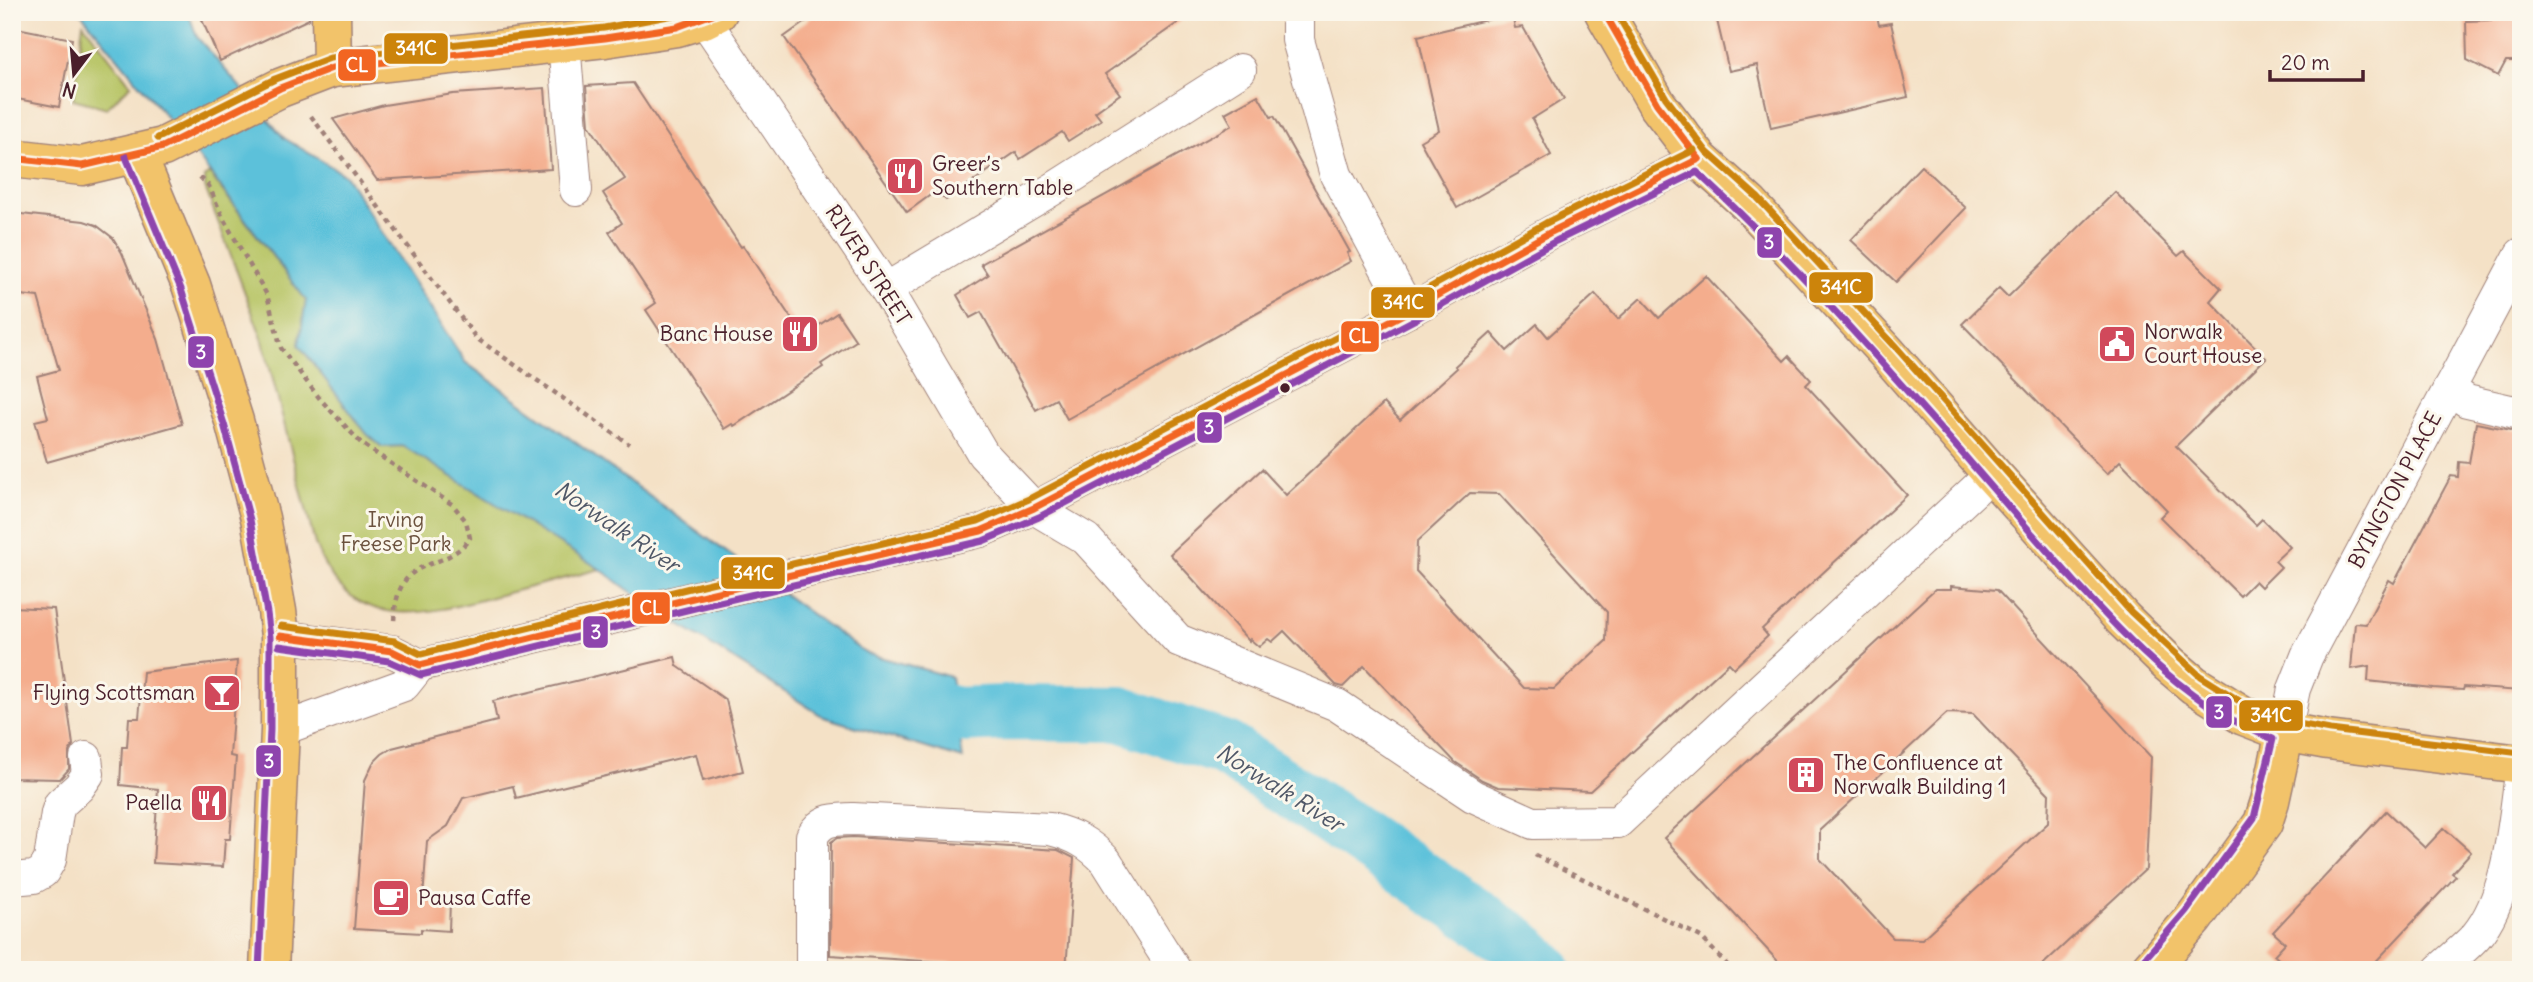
<svg xmlns="http://www.w3.org/2000/svg" width="2533" height="982" font-family="Delius,sans-serif">
<style>
.green{fill:#b8c566;stroke:#817248;stroke-width:2}
.water{fill:#5cc1da;stroke:#537082;stroke-width:2}
.lines{fill:none;stroke-linecap:round;stroke-linejoin:round}
.river{stroke:#5cc1da;stroke-width:56}
.building{fill:#f4ad8d;fill-rule:evenodd}
.minor-casing{stroke:#9f8078;stroke-width:34}
.major-casing{stroke:#9f8078;stroke-width:41}
.path{stroke:#9f8078;stroke-width:4.5;stroke-dasharray:5 5;stroke-linecap:butt}
.minor{stroke:#fff;stroke-width:32}
.major{stroke:#f2c36a;stroke-width:38}
.bus-1-casing{stroke:#fbf7ec;stroke-width:12}
.bus-2-casing{stroke:#fbf7ec;stroke-width:12}
.bus-3-casing{stroke:#fbf7ec;stroke-width:12}
.bus-1{stroke:#f26522;stroke-width:7}
.bus-2{stroke:#8e44ad;stroke-width:7}
.bus-3{stroke:#cc840b;stroke-width:7}
.bus-dot{fill:#4a1f2b;stroke:#fbf7ec;stroke-width:2.5}
.labels{text-anchor:middle;stroke-width:6;stroke-linejoin:round;paint-order:stroke}
.poi-label{font-size:21px;fill:#4a1f2b;stroke:#fbf7ec;text-anchor:start}
.street-label{font-size:21px;fill:#4a1f2b;stroke:#fbf7ec}
.park-label{font-size:21px;fill:#6b513d;stroke:#fbf7ec}
.water-label{font-size:23px;font-style:italic;fill:#505868;stroke:#fbf7ec}
.line-badge{stroke:#fbf7ec;stroke-width:2.5}
.badge-label{font-size:19px;text-anchor:middle;font-weight:bold;fill:#fff}
</style>
<rect width="100%" height="100%" fill="#fbf7ec"/>
<filter id="ink" filterUnits="userSpaceOnUse"><feTurbulence type="fractalNoise" baseFrequency=".0143" numOctaves="2"/><feDisplacementMap in="SourceGraphic" scale="14" xChannelSelector="R" yChannelSelector="G"/><feConvolveMatrix kernelMatrix="1 2 1 2 8 2 1 2 1" color-interpolation-filters="sRGB"/></filter>
<filter id="wash" filterUnits="userSpaceOnUse"><feTurbulence type="fractalNoise" baseFrequency=".00686" numOctaves="4" result="noise"/><feDisplacementMap in="SourceGraphic" scale="28" xChannelSelector="R" yChannelSelector="G"/><feGaussianBlur stdDeviation="1.57" result="paint"/><feColorMatrix in="noise" values="0 0 0 0 0 0 0 0 0 0 0 0 0 0 0 0 0 1.4 0 .05"/><feComposite in="paint" operator="in"/></filter>
<g filter="url(#wash)">
<rect width="100%" height="100%" fill="#f4e1c6"/>
<g class="green">
<path d="M83,23L131,85L107,108L73,99Z"/>
<path d="M209,173L307,301L299,345L367,434L382,447L403,446L600,569C566,578 531,587 496,596C423,616 349,635 315,544L263,341L205,187V177Z"/>
</g>
<path class="water" d="M80,12H188L197,37L284,138L345,175L465,362L865,653L951,677L963,759L824,717L653,608L600,569L403,446L382,447L367,434L299,345L306,300L183,137Z"/>
<g class="lines">
<path class="river" d="M882,696L957,715L1005,713L1120,714L1224,748L1326,814L1516,943L1544,970"/>
</g>
<g id="blocks">
<g class="building">
<path d="M228,12H309V19L220,61L202,20Z"/>
<path d="M819,12H1193L1105,74L1120,94L1095,112L1101,120L1068,141L1062,132L1020,159L1016,152L946,200L936,191L907,212L784,37Z"/>
<path d="M1715,12H1876L1879,25L1891,23L1908,97L1771,128L1757,65L1729,71Z"/>
<path d="M1512,14L1515,28L1523,27L1564,99L1532,119L1551,155L1457,208L1420,141L1439,130L1418,36Z"/>
<path d="M2521,19V61H2506L2498,76L2467,60L2466,21Z"/>
<path d="M12,27L72,39L59,107L12,98Z"/>
<path d="M633,83L741,247L743,246L803,336L837,313L856,341L821,364L823,367L734,426L732,424L724,429L646,310L656,303L609,232L622,223L603,193L625,179L589,125L586,86Z"/>
<path d="M545,88L551,169L377,180L333,119L384,105L453,94Z"/>
<path d="M1258,95L1271,117L1274,116L1350,252L1347,253L1351,261L1067,419L1056,399L1036,410L981,312L970,318L957,295L988,275L981,264L1232,125L1225,113Z"/>
<path d="M1921,166L1966,208L1896,282L1851,240Z"/>
<path d="M2115,192L2178,256L2184,251L2221,288L2210,301L2266,358L2176,446L2256,525L2262,519L2290,547L2275,561L2281,567L2261,587L2255,581L2240,596L2160,517L2167,510L2120,461L2107,474L1962,324L1999,288L2008,297Z"/>
<path d="M12,213L84,221L96,225L113,238L122,253L158,339L182,424L47,462L35,421L48,418L37,376L59,370L38,297L12,294Z"/>
<path d="M1706,276L1784,361L1789,356L1811,380L1806,385L1907,495L1762,629L1768,636L1734,668L1729,663L1590,791L1498,787L1482,780L1455,762L1364,666L1343,687L1336,685L1284,631L1272,642L1268,639L1259,647L1250,639L1249,641L1170,554L1262,469L1286,495L1384,403L1400,420L1457,368L1455,366L1491,333L1507,351L1537,324L1548,337L1595,294L1618,319L1641,298L1659,318ZM1470,493L1499,494L1607,612L1606,641L1554,689L1524,688L1416,571L1417,542Z"/>
<path d="M2476,423L2511,430L2521,429V691L2464,687L2463,690L2433,688L2368,681L2369,666L2351,669L2355,623L2366,624L2389,580L2394,583L2451,476L2458,477L2459,462L2469,463Z"/>
<path d="M1951,586L1997,590L2151,757L2146,869L2037,970H1786L1664,838L1935,589H1951ZM1947,713L1973,714L2049,794L2048,823L1922,939L1893,938L1820,859V830Z"/>
<path d="M12,607L54,609L73,745L69,752V769L60,779L12,778Z"/>
<path d="M675,657L677,666L726,700L743,771L703,781L696,754L516,798L513,786L463,798L448,826L427,841L423,900L450,901L449,931L421,929V933L354,929L365,780L373,763L382,754L392,748L497,721L493,701Z"/>
<path d="M237,661L230,756L236,757L230,839H225L223,867L153,863L158,789L120,785L122,747H127L129,718H139L143,672Z"/>
<path d="M2386,811L2425,848L2444,828L2471,852L2452,873L2456,876L2368,970H2290L2274,955L2285,943L2273,932Z"/>
<path d="M853,837L1058,850L1074,858L1066,970L830,955L831,842L837,838Z"/>
</g>
</g>
</g>
<g filter="url(#ink)">
<use href="#blocks" fill-opacity="0" stroke="#9f8078" stroke-width="2"/>
<g class="lines">
<defs>
<g id="minor">
<path d="M1298,12V40L1336,175L1409,311"/>
<path d="M704,19L886,289L983,454L1034,508L1086,539L1178,640L1337,705L1473,796L1533,823L1618,822L1992,474"/>
<path d="M564,42L576,190"/>
<path d="M886,289L1053,189L1240,70"/>
<path d="M2449,389L2467,401L2515,412L2521,409"/>
<path d="M280,636L392,651L420,665"/>
<path d="M280,730L404,685L420,665L705,595L981,531L1034,508L1409,311L1551,232L1699,159"/>
<path d="M2285,732L2294,689L2307,656L2521,254"/>
<path d="M12,879L34,877L43,872L50,860L57,813L60,804L79,787L88,774L86,758"/>
<path d="M812,970V836C823,818 833,820 853,819L1050,829C1074,835 1089,843 1106,861L1175,970"/>
<path d="M2439,970C2451,959 2465,948 2476,936C2509,897 2514,824 2521,774"/>
</g>
<g id="major">
<path d="M331,12L332,68"/>
<path d="M1604,12L1657,104L1699,159L1749,204L1887,353L1992,474L2123,619L2169,664L2194,685L2244,716L2285,732L2328,740L2521,764"/>
<path d="M136,153L191,285L234,421L260,518L277,611L280,636V730L269,970"/>
<path d="M12,158L82,166L163,147L280,88L332,68L605,38L677,27L704,19L718,12"/>
<path d="M2149,970L2194,918L2263,823L2270,801L2285,732"/>
</g>
</defs>
<use href="#minor" class="minor-casing"/>
<use href="#major" class="major-casing"/>
<g class="path">
<path d="M311,116L476,338L629,444"/>
<path d="M200,177L209,186L223,218L267,295L281,348L320,399L362,444L453,505L466,521L470,538C441,577 397,549 394,622"/>
<path d="M1535,855L1701,937L1732,970"/>
</g>
<use href="#minor" class="minor"/>
<use href="#major" class="major"/>
<defs>
<g id="bus-1">
<path d="M1604,12L1657,104L1699,159"/>
<path d="M12,158L82,166L163,147L280,88L332,68L605,38L677,27L718,12"/>
<path d="M280,636L392,651L420,665L705,595L981,531L1034,508L1409,311L1551,232L1699,159"/>
</g>
<g id="bus-2">
<path d="M126,157L181,289L224,424L250,520L267,613L270,637V730L259,970"/>
<path d="M279,646L389,661L421,675L707,605L983,541L1039,517L1414,320L1556,241L1697,172C1792,260 1877,357 1963,454C2000,497 2037,540 2075,582C2133,645 2191,707 2273,739L2254,818L2186,911L2141,963"/>
</g>
<g id="bus-3">
<path d="M1616,12L1666,98L1707,152L1757,197L1895,346L2131,612L2200,676L2249,707L2288,722L2330,730L2521,753"/>
<path d="M158,138L275,79L330,58L604,28L690,12"/>
<path d="M281,626L395,641L421,654L702,585L978,521L1029,499L1404,302L1546,223L1694,150"/>
</g>
</defs>
<use href="#bus-1" class="bus-1-casing"/>
<use href="#bus-2" class="bus-2-casing"/>
<use href="#bus-3" class="bus-3-casing"/>
<use href="#bus-1" class="bus-1"/>
<use href="#bus-2" class="bus-2"/>
<use href="#bus-3" class="bus-3"/>
</g>
</g>
<defs>
<symbol id="restaurant-square" viewBox="-11 -11 22 22"><rect x="-9" y="-9" width="18" height="18" rx="4" fill="#d1495b" stroke="#fbf7ec"/><path d="M-5-6h1v4h1v-4h1v4h1v-4h1v5L-1.5 .5V6h-2V.5L-5-1ZM5-6V6H3V1.5H1.5Q1.5-4 5-6Z" fill="#fff"/></symbol>
<symbol id="civic-square" viewBox="-11 -11 22 22"><rect x="-9" y="-9" width="18" height="18" rx="4" fill="#d1495b" stroke="#fbf7ec"/><path d="M-.6-6.5H3V-4.5H.6V-3L4-1V1h2V6H-6V1h2V-1L-.6-3ZM-1.2 2.5V6h2.4V2.5Z" fill="#fff"/></symbol>
<symbol id="bar-square" viewBox="-11 -11 22 22"><rect x="-9" y="-9" width="18" height="18" rx="4" fill="#d1495b" stroke="#fbf7ec"/><path d="M-6-5H6L.8 .8V4.5H3.5V6h-7V4.5H-.8V.8Z" fill="#fff"/></symbol>
<symbol id="building-square" viewBox="-11 -11 22 22"><rect x="-9" y="-9" width="18" height="18" rx="4" fill="#d1495b" stroke="#fbf7ec"/><path d="M-4-6H4V6H1V3H-1V6H-4ZM-2.5-4.3h1.7v1.8h-1.7ZM.8-4.3h1.7v1.8H.8ZM-2.5-1h1.7V.8h-1.7ZM.8-1h1.7V.8H.8Z" fill="#fff"/></symbol>
<symbol id="cafe-square" viewBox="-11 -11 22 22"><rect x="-9" y="-9" width="18" height="18" rx="4" fill="#d1495b" stroke="#fbf7ec"/><path d="M-5.5-4.5H6V0H3Q3 3.5 0 3.5H-2.5Q-5.5 3.5-5.5 0ZM3-3.2v2h1.7v-2ZM-6 4.5H4V6H-6Z" fill="#fff"/></symbol>
</defs>
<g fill-rule="evenodd">
<use href="#restaurant-square" x="883" y="154" width="44" height="44"/>
<use href="#restaurant-square" x="778" y="312" width="44" height="44"/>
<use href="#civic-square" x="2095" y="322" width="44" height="44"/>
<use href="#bar-square" x="200" y="671" width="44" height="44"/>
<use href="#building-square" x="1784" y="753" width="44" height="44"/>
<use href="#restaurant-square" x="187" y="781" width="44" height="44"/>
<use href="#cafe-square" x="369" y="876" width="44" height="44"/>
</g>
<circle class="bus-dot" cx="1285" cy="388" r="6"/>
<g class="labels">
<g class="poi-label">
<text x="932" y="171">Greer’s<tspan x="932" dy="24">Southern Table</tspan></text>
<text x="2144" y="339">Norwalk<tspan x="2144" dy="24">Court House</tspan></text>
<text x="773" y="341" text-anchor="end">Banc House</text>
<text x="195" y="700" text-anchor="end">Flying Scottsman</text>
<text x="1833" y="770">The Confluence at<tspan x="1833" dy="24">Norwalk Building 1</tspan></text>
<text x="182" y="810" text-anchor="end">Paella</text>
<text x="418" y="905">Pausa Caffe</text>
</g>
<g class="street-label">
<text transform="translate(868 265) rotate(57)" y="7">RIVER STREET</text>
<text transform="translate(2395 490) rotate(-62)" y="7">BYINGTON PLACE</text>
</g>
<g class="park-label">
<text x="396" y="527">Irving<tspan x="396" dy="24">Freese Park</tspan></text>
</g>
<g class="water-label">
<text transform="translate(617 527) rotate(34)" y="8">Norwalk River</text>
<text transform="translate(1280 788) rotate(32)" y="8">Norwalk River</text>
</g>
</g>
<g class="line-badge">
<rect x="383" y="32" width="66" height="33" rx="7" fill="#cc840b"/>
<rect x="337" y="48" width="40" height="34" rx="7" fill="#f26522"/>
<rect x="1756" y="226" width="27" height="33" rx="7" fill="#8e44ad"/>
<rect x="1808" y="271" width="66" height="33" rx="7" fill="#cc840b"/>
<rect x="1370" y="286" width="66" height="33" rx="7" fill="#cc840b"/>
<rect x="1340" y="320" width="40" height="33" rx="7" fill="#f26522"/>
<rect x="187" y="335" width="28" height="34" rx="7" fill="#8e44ad"/>
<rect x="1196" y="411" width="27" height="33" rx="7" fill="#8e44ad"/>
<rect x="720" y="556" width="66" height="34" rx="7" fill="#cc840b"/>
<rect x="631" y="591" width="40" height="34" rx="7" fill="#f26522"/>
<rect x="582" y="615" width="27" height="34" rx="7" fill="#8e44ad"/>
<rect x="2205" y="695" width="28" height="34" rx="7" fill="#8e44ad"/>
<rect x="2238" y="699" width="66" height="33" rx="7" fill="#cc840b"/>
<rect x="255" y="744" width="27" height="34" rx="7" fill="#8e44ad"/>
</g>
<g class="badge-label">
<text x="416" y="55">341C</text>
<text x="357" y="72">CL</text>
<text x="1769" y="249">3</text>
<text x="1841" y="294">341C</text>
<text x="1403" y="309">341C</text>
<text x="1360" y="343">CL</text>
<text x="201" y="359">3</text>
<text x="1209" y="434">3</text>
<text x="753" y="580">341C</text>
<text x="651" y="615">CL</text>
<text x="596" y="639">3</text>
<text x="2219" y="719">3</text>
<text x="2271" y="722">341C</text>
<text x="269" y="768">3</text>
</g>
<rect width="2533" height="982" fill="none" stroke="#fbf7ec" stroke-width="42"/>
<g transform="translate(74 74) rotate(196)" stroke="#fbf7ec" stroke-width="5" paint-order="stroke">
<path d="M0-5L12 26L0 18L-12 26Z" fill="#4a1f2b"/>
<text y="-10" font-size="19" font-weight="bold" text-anchor="middle" fill="#4a1f2b">N</text>
</g>
<path d="M2270 70v10h93v-10" fill="none" stroke="#4a1f2b" stroke-width="3.5"/>
<text x="2281" y="70" font-size="21" fill="#4a1f2b" stroke="#fbf7ec" stroke-width="5" paint-order="stroke">20 m</text>
</svg>
